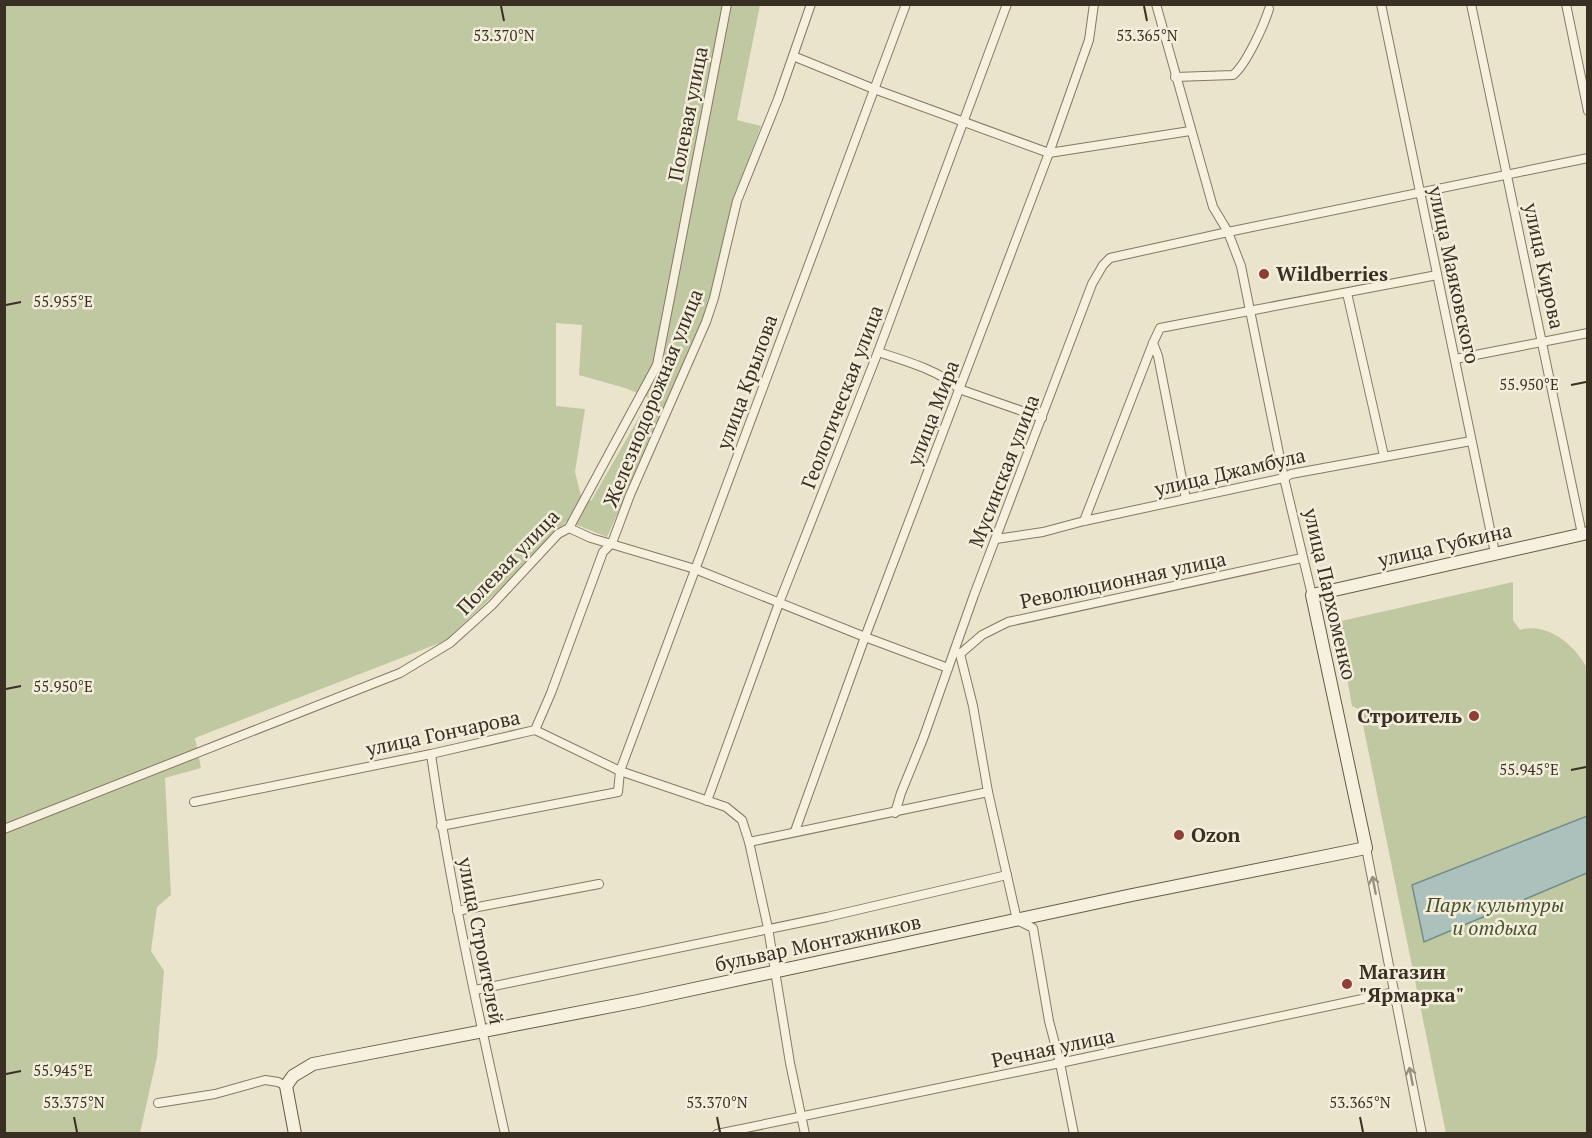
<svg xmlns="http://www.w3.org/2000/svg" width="1592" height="1138" font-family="'PT Serif',serif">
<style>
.green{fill:#c0c8a1;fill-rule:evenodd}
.water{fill:#acc0bc;stroke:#738e8a;stroke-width:1.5}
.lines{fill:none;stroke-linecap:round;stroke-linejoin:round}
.street-casing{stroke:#867862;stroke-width:10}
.secondary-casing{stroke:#685a45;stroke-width:14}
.street{stroke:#f6f1df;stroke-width:8}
.secondary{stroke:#f6f1df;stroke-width:12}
.oneway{stroke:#989081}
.ticks{fill:none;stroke:#392f23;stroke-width:2}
.poi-dot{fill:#8f3f38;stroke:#f3eedb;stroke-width:2}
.labels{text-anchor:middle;stroke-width:5;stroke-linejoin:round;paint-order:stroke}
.street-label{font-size:20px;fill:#392f23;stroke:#f3eedb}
.poi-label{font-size:20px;font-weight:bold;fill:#392f23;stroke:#f3eedb;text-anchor:start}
.park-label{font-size:20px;font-style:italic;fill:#46532c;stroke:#f3eedb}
.ticks-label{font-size:15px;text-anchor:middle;fill:#392f23;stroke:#f3eedb;stroke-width:5;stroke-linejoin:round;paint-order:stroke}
</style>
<rect width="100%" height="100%" fill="#ebe4cc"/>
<g class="green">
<path d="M5,5H760L737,120L761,126L731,206L709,302L688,355L607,537L567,521L495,594L445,641L195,738L201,768L165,778L171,895L157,907L151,951L164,971L157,1057L140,1133L5,1134ZM556,323L582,325L579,375L625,388L650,398L591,501L581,496L575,472L585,409L556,406Z"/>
<path d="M1513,582V620L1520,630C1548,621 1577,647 1588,670L1587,1133H1446L1360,710L1352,706L1337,622Z"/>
</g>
<path class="water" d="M1587,816V873L1424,942L1412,885Z"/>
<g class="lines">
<defs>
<g id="street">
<path d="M1156,4L1213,207L1228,232L1241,266L1284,478L1312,595"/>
<path d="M1381,4L1495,553"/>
<path d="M1471,4L1582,534"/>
<path d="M1566,4L1588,111"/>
<path d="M793,56L874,89L1049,153L1190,131"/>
<path d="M1175,77L1233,75C1246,65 1264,25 1269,9"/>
<path d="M1347,293L1384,456"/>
<path d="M1153,343L1158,356L1186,499"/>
<path d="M878,352C903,360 941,371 959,389L1042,418"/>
<path d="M1455,359L1588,333"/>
<path d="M1084,521L1153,343L1160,328L1437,275"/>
<path d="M569,528L591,538L695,569L865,637L948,668"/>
<path d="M996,539L1043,532L1084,521L1284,478L1291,474L1471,441"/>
<path d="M955,651L960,654L973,706L988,792L1017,920L1033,928L1049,1021L1060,1063L1074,1134"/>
<path d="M960,654L982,635L1008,622L1302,558"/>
<path d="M535,730L551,693L603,552L612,543L630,495L706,322L714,298L737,201L778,99L811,4"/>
<path d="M431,754C449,881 477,1008 505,1134"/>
<path d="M707,801L779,603L878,352L1007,4"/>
<path d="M194,802L431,754L535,730L620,771L726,807L742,820L749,842L768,928L790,1063L805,1134"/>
<path d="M895,813L901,793L923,739L974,595L1092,284L1103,265L1110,258L1228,232L1588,158"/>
<path d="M441,826L618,792L620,771L906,4"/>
<path d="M4,829L400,673L450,643L492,605L558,534L569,528L657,365L727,4"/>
<path d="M795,831L865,637L1049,153L1089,40L1094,4"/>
<path d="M749,842L988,792"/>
<path d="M1366,848L1422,1134"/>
<path d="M457,911L599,884"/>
<path d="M475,990L827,917L1007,875"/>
<path d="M158,1103L215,1094L265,1080L278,1082L286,1086"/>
<path d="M717,1134L1060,1063L1395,992"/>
</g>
<path id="secondary" d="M295,1134L286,1086L293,1076L313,1064L638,1001L1132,895L1366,848L1312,595L1588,533"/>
</defs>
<use href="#street" class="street-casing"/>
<use href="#secondary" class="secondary-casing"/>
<use href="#street" class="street"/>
<use href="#secondary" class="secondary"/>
</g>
<defs><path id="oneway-shaft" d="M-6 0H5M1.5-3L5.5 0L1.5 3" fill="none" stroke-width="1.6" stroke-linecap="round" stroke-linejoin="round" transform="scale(1.5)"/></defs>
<g class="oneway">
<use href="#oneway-shaft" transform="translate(1374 885) rotate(-101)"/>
<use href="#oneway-shaft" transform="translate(1411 1076) rotate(-101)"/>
</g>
<path class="ticks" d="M501,6L504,21M1144,6L1147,21M6,305L21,302M1571,385L1586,382M6,689L21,686M1571,770L1586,767M6,1074L21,1071M74,1117L77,1132M717,1117L720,1132M1360,1117L1363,1132"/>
<g class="poi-dot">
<circle cx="1264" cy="274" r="6"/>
<circle cx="1474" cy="716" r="6"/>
<circle cx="1179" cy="835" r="6"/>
<circle cx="1347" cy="984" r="6"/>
</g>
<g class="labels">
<g class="street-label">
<text transform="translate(688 114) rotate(-79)" y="7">Полевая улица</text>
<text transform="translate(1544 266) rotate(78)" y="7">улица Кирова</text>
<text transform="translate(1454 275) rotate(78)" y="7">улица Маяковского</text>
<text transform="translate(747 382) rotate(-70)" y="7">улица Крылова</text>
<text transform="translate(842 397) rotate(-69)" y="7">Геологическая улица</text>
<text transform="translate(653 398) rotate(-68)" y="7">Железнодорожная улица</text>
<text transform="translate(933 413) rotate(-69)" y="7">улица Мира</text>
<text transform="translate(1004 471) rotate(-69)" y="7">Мусинская улица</text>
<text transform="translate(1230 472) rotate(-13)" y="7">улица Джамбула</text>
<text transform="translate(1445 545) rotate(-13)" y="7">улица Губкина</text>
<text transform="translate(508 562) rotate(-46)" y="7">Полевая улица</text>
<text transform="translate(1123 580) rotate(-12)" y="7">Революционная улица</text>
<text transform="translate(1330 594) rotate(77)" y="7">улица Пархоменко</text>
<text transform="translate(443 733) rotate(-12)" y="7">улица Гончарова</text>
<text transform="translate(481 941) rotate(79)" y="7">улица Строителей</text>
<text transform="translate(818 943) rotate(-12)" y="7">бульвар Монтажников</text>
<text transform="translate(1053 1048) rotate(-12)" y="7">Речная улица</text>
</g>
<g class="poi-label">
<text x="1276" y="281">Wildberries</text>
<text x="1462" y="723" text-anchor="end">Строитель</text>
<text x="1191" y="842">Ozon</text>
<text x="1359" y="979">Магазин<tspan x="1359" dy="23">"Ярмарка"</tspan></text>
</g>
<g class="park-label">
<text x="1495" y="912">Парк культуры<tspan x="1495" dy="23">и отдыха</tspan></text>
</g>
</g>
<g class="ticks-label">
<text x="504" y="41">53.370°N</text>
<text x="1147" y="41">53.365°N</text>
<text x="63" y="307">55.955°E</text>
<text x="1529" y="390">55.950°E</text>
<text x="63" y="692">55.950°E</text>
<text x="1529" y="775">55.945°E</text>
<text x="63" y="1076">55.945°E</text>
<text x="74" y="1108">53.375°N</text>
<text x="717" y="1108">53.370°N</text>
<text x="1360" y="1108">53.365°N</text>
</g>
<rect width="1592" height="1138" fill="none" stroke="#392f23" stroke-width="12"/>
</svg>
